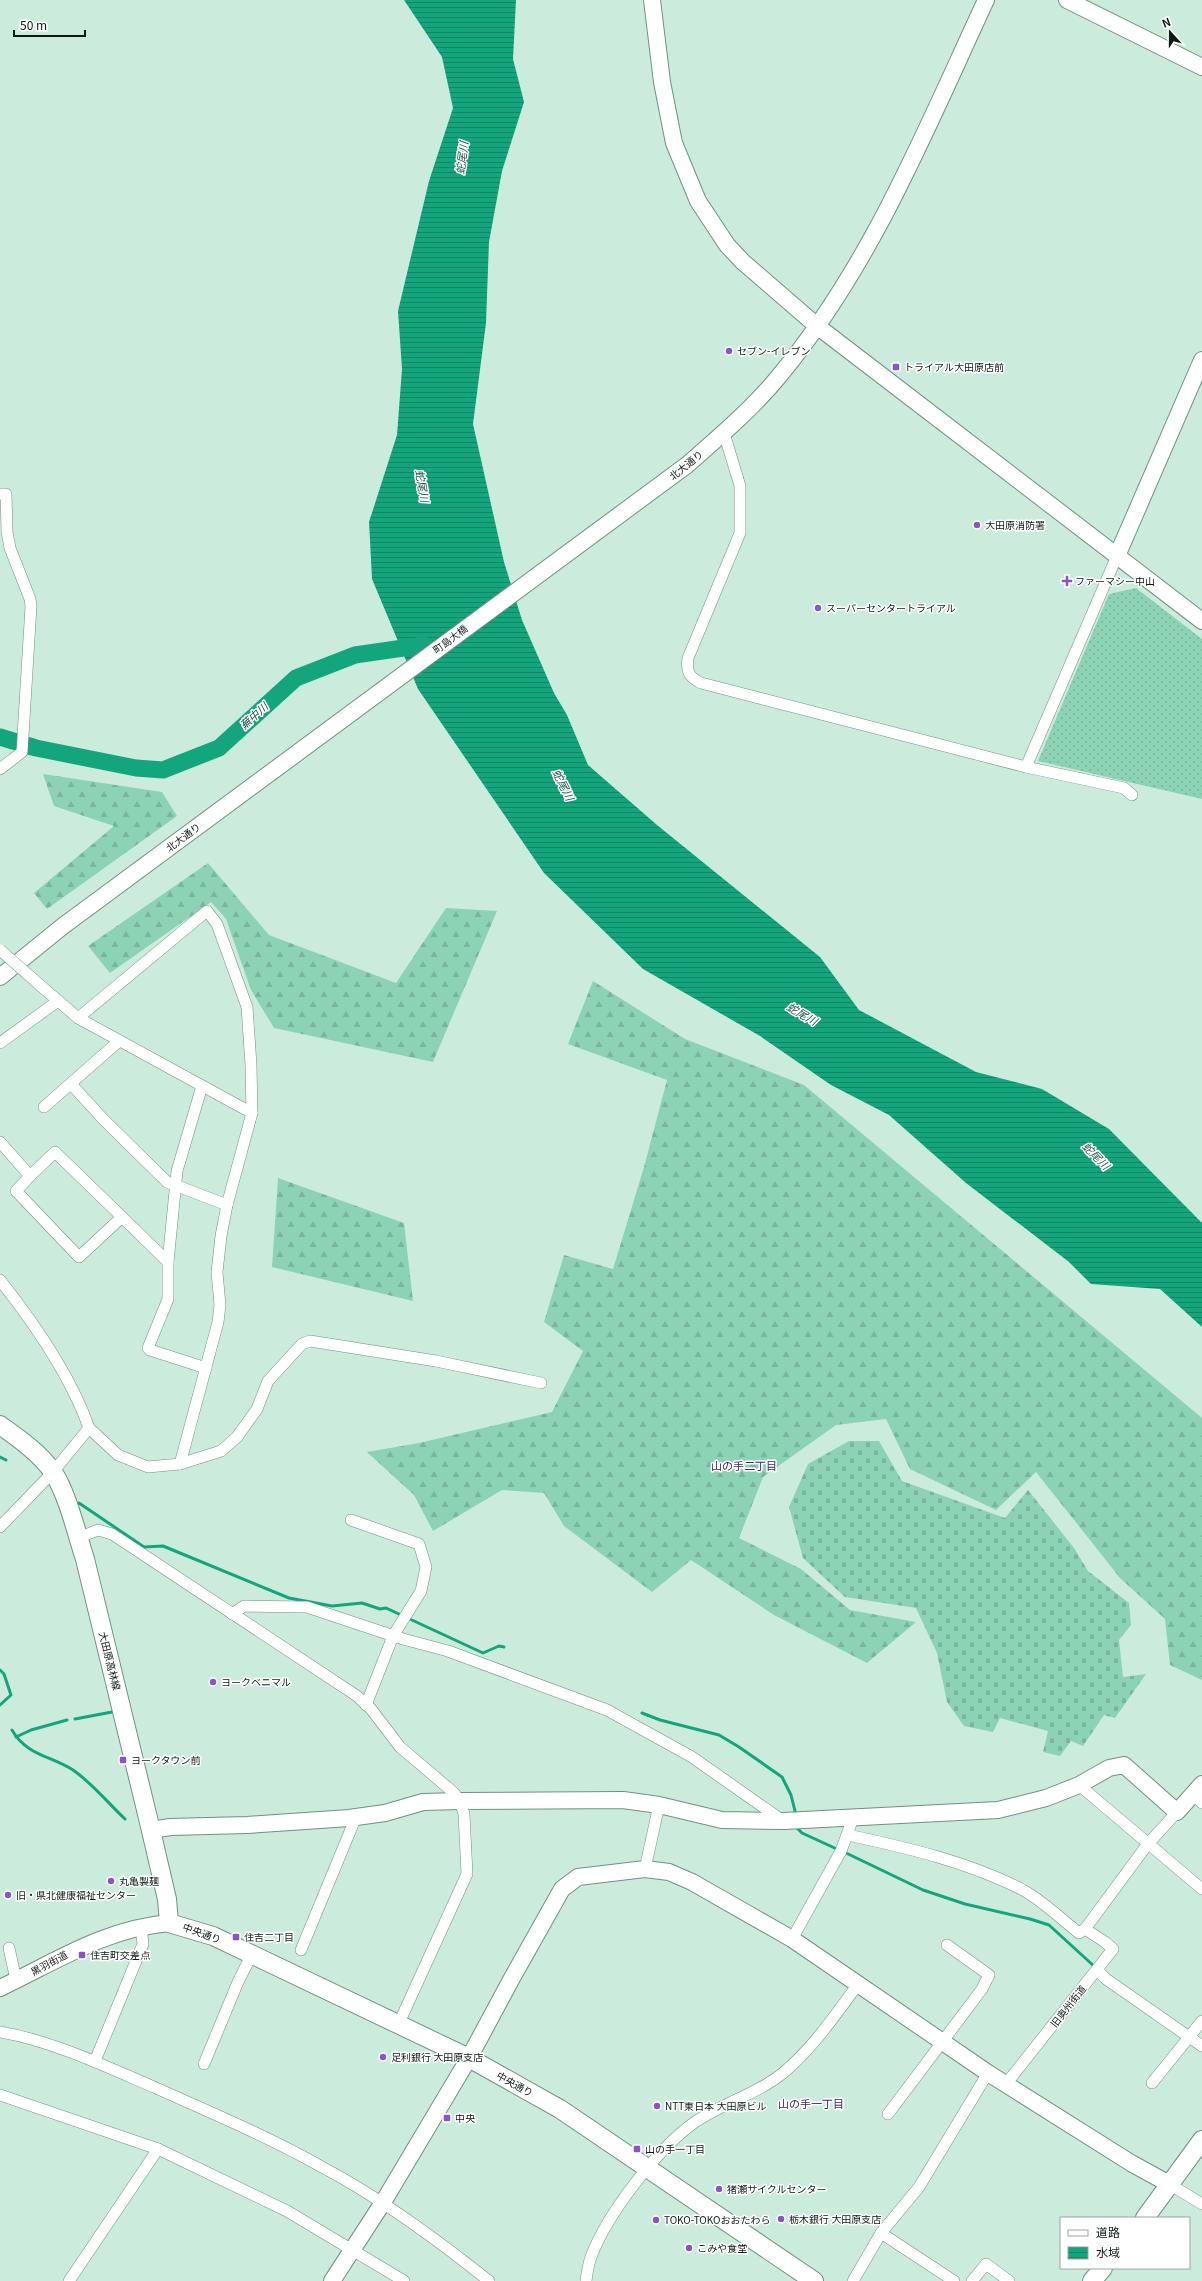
<svg xmlns="http://www.w3.org/2000/svg" width="1202" height="2281" font-family="Georgia,'Noto Sans JP',serif">
<style>
.grass{fill:url(#grass-dots)}
.forest{fill:url(#forest-firs)}
.cemetery{fill:url(#cemetery-stones)}
.water{fill:url(#water-rules)}
.lines{fill:none;stroke-linecap:round;stroke-linejoin:round}
.stream{stroke:#13a67c;stroke-width:3}
.river{stroke:#13a67c;stroke-width:17}
.street-casing{stroke:#719082;stroke-width:12}
.secondary-casing{stroke:#719082;stroke-width:18}
.primary-casing{stroke:#719082;stroke-width:20}
.street{stroke:#fff;stroke-width:11}
.secondary{stroke:#fff;stroke-width:16}
.primary{stroke:#fff;stroke-width:18}
.street-bridge-casing{stroke:#719082;stroke-width:12;stroke-linecap:butt}
.street-bridge{stroke:#fff;stroke-width:11}
.poi-dot{fill:#8a53cb;stroke:#fff;stroke-width:1.5}
.labels{text-anchor:middle;stroke-width:3;stroke-linejoin:round;paint-order:stroke}
.poi-label{font-size:10px;fill:#0d1914;stroke:#fff;text-anchor:start}
.street-label{font-size:10px;fill:#0d1914;stroke:#fff}
.water-label{font-size:11px;font-style:italic;fill:#225542;stroke:#fff}
.neighbourhood-label{font-size:11px;fill:#3f255e;stroke:#fff}
</style>
<defs>
<pattern id="grass-dots" width="8" height="8" patternUnits="userSpaceOnUse"><rect width="8" height="8" fill="#8cd3b6"/><path d="M2 2h.1M6 6h.1" fill="none" stroke="#78b59c" stroke-width="1.8" stroke-linecap="round"/></pattern>
<pattern id="forest-firs" width="22" height="20" patternUnits="userSpaceOnUse"><rect width="22" height="20" fill="#8cd3b6"/><path d="M5 1l3.5 6h-7zM16 11l3.5 6h-7z" fill="#78b59c"/></pattern>
<pattern id="cemetery-stones" width="16" height="16" patternUnits="userSpaceOnUse"><rect width="16" height="16" fill="#8cd3b6"/><path d="M2 7V4a2 2 0 0 1 4 0v3zM10 15v-3a2 2 0 0 1 4 0v3z" fill="#78b59c"/></pattern>
<pattern id="water-rules" width="6" height="5" patternUnits="userSpaceOnUse"><rect width="6" height="5" fill="#13a67c"/><path d="M0 2.5h6" fill="none" stroke="#108664"/></pattern>
</defs>
<rect width="100%" height="100%" fill="#cbecdd"/>
<path class="grass" d="M1136,588L1202,639V799L1038,761L1109,594Z"/>
<g class="forest">
<path d="M43,774L162,792L177,816L47,909L34,893L114,826L54,806Z"/>
<path d="M208,863L269,935L396,983L446,908L497,911L433,1062L274,1028L251,990L226,919L211,902L110,973L88,946Z"/>
<path d="M593,981L685,1039L804,1085L1202,1418V1680L1170,1665L1165,1619L1120,1578L1036,1472L996,1510L910,1469L886,1419L836,1425L763,1477L739,1538L801,1569L850,1610L916,1622L867,1663L774,1615L691,1560L652,1592L564,1526L544,1493L502,1490L433,1531L414,1495L367,1452L419,1443L552,1412L583,1351L544,1322L564,1255L613,1269L644,1167L667,1080L568,1044Z"/>
<path d="M278,1178L404,1223L413,1301L272,1267Z"/>
</g>
<path class="cemetery" d="M849,1441H879L902,1481L1005,1518L1028,1490L1074,1548L1088,1571L1129,1603L1131,1625L1119,1640L1123,1677L1146,1674L1115,1718L1104,1715L1083,1746L1071,1741L1060,1756L1043,1752L1048,1731L1000,1718L993,1732L964,1726L947,1702L937,1653L916,1608L845,1597L803,1558L789,1507L808,1464Z"/>
<path class="water" d="M404,0H516L513,59L524,102L502,171L489,242L486,323L473,424L504,562L522,620L554,693L567,715L588,765L657,825L820,957L859,1010L976,1072L1042,1089L1109,1129L1202,1223V1327L1160,1289L1091,1284L1069,1262L966,1183L889,1115L831,1085L760,1036L643,969L544,873L418,689L372,579L369,522L397,435L402,369L398,311L429,181L453,108L442,57Z"/>
<g class="lines">
<g class="stream">
<path d="M0,1457L6,1460"/>
<path d="M79,1503L144,1547L163,1546L289,1598L332,1606L362,1603L380,1609L386,1608L483,1653L499,1646L504,1647"/>
<path d="M0,1670L4,1674L11,1695L0,1705"/>
<path d="M642,1713L660,1720L719,1735L739,1747L782,1777L791,1795L796,1815"/>
<path d="M75,1719L112,1712"/>
<path d="M12,1730C26,1755 51,1756 73,1770C92,1783 108,1803 125,1819"/>
<path d="M16,1737L31,1730L67,1720"/>
<path d="M795,1826L802,1833L839,1850"/>
<path d="M844,1852L923,1890L965,1904L1030,1919L1049,1925L1095,1967"/>
</g>
<path class="river" d="M0,737L36,748L136,768L163,770L219,748L296,678L355,655L424,645"/>
<defs>
<g id="street">
<path d="M724,433L740,486V533L688,658C686,672 689,677 701,683L1026,767L1124,788L1132,795"/>
<path d="M0,494H6L7,532L10,548L30,599L31,606L22,752L0,769"/>
<path d="M1026,767L1117,556"/>
<path d="M41,986L78,1018L252,1113"/>
<path d="M78,1018L207,911L217,924L247,1007L251,1065L252,1113L227,1205L221,1236L217,1272L220,1305L218,1322L180,1464"/>
<path d="M0,1043L58,1001"/>
<path d="M71,1084L103,1119L167,1182L227,1205"/>
<path d="M202,1086L177,1171L168,1262V1299L148,1348L150,1350L206,1368"/>
<path d="M44,1107L119,1041"/>
<path d="M0,1142L30,1176L16,1191L79,1257L122,1217L168,1262"/>
<path d="M30,1176L55,1152L122,1217"/>
<path d="M0,1280C34,1323 71,1376 89,1428"/>
<path d="M351,1520L419,1544L426,1567L421,1591L393,1636L366,1705"/>
<path d="M0,1527L53,1472L89,1428L118,1455L148,1467L180,1464L221,1451L237,1437L257,1409L268,1381L302,1344L310,1341L436,1361L541,1383"/>
<path d="M78,1538L98,1530L112,1534L357,1696L371,1709L400,1747L453,1792L460,1801L464,1814L467,1874L399,2023"/>
<path d="M232,1614L244,1606L307,1607L403,1639L448,1651L607,1710L692,1757L783,1821"/>
<path d="M1079,1785L1202,1889"/>
<path d="M1193,1794L1202,1803"/>
<path d="M848,1835C908,1848 969,1862 1023,1890C1043,1901 1061,1919 1079,1933L1085,1929"/>
<path d="M645,1869L659,1805"/>
<path d="M792,1939L841,1851L853,1818"/>
<path d="M9,1948L16,1980"/>
<path d="M301,1950L356,1817"/>
<path d="M1097,1970L1106,1979L1202,2046"/>
<path d="M0,2032C53,2041 107,2067 156,2088C212,2113 269,2137 322,2167C379,2197 439,2241 489,2281"/>
<path d="M95,2061L143,1944L141,1927"/>
<path d="M204,2064L238,1982L252,1954"/>
<path d="M1152,2083L1202,2021"/>
<path d="M1006,2084L1113,1949L1105,1942L1085,1929L1147,1845L1177,1812"/>
<path d="M0,2095L158,2149L287,2211L404,2281"/>
<path d="M888,2114L982,1989L989,1975L947,1945"/>
<path d="M1171,2185L1202,2204"/>
<path d="M881,2233L954,2281"/>
<path d="M69,2281L158,2149"/>
<path d="M586,2281C587,2273 588,2265 591,2257C607,2214 658,2148 695,2122C723,2103 757,2094 783,2073C813,2048 836,2014 859,1983"/>
<path d="M853,2281L881,2233L919,2187L988,2073"/>
<path d="M972,2281L986,2264L1009,2281"/>
</g>
<g id="secondary">
<path d="M652,0L662,82L674,143L698,201L727,245L743,262L817,326L1202,621"/>
<path d="M1067,0L1202,67"/>
<path d="M1117,556L1202,360"/>
<path d="M0,977L63,926L687,465C719,437 753,408 780,375C872,264 926,129 986,0"/>
<path d="M151,1830L170,1827L247,1825L349,1818L385,1813L423,1802L460,1801L623,1800L659,1805L722,1820L784,1821L998,1810L1046,1798L1079,1785L1109,1768L1124,1765L1177,1812L1202,1784"/>
<path d="M0,1988C57,1961 104,1929 169,1923"/>
<path d="M332,2281L382,2204L469,2058L512,1978L562,1889L578,1877L645,1869L669,1872L692,1882L792,1939L988,2073L1131,2163L1171,2185"/>
</g>
<g id="primary">
<path d="M0,1425C18,1438 40,1453 53,1472C68,1495 76,1532 85,1559L148,1818L167,1899L169,1923L213,1936L469,2058L560,2109L814,2281"/>
<path d="M1145,2218L1202,2140"/>
<path d="M1092,2281L1103,2268"/>
</g>
</defs>
<use href="#street" class="street-casing"/>
<use href="#secondary" class="secondary-casing"/>
<use href="#primary" class="primary-casing"/>
<use href="#street" class="street"/>
<use href="#secondary" class="secondary"/>
<use href="#primary" class="primary"/>
<defs>
<path id="street-bridge" d="M0,950L41,986"/>
</defs>
<use href="#street-bridge" class="street-bridge-casing"/>
<use href="#street-bridge" class="street-bridge"/>
</g>
<g class="poi-dot">
<circle cx="729" cy="351" r="4"/>
<rect x="892" y="363" width="8" height="8" rx="2"/>
<circle cx="977" cy="525" r="4"/>
<path d="M1065 575h4v4h4v4h-4v4h-4v-4h-4v-4h4z"/>
<circle cx="818" cy="608" r="4"/>
<circle cx="213" cy="1682" r="4"/>
<rect x="119" y="1756" width="8" height="8" rx="2"/>
<circle cx="111" cy="1881" r="4"/>
<circle cx="8" cy="1895" r="4"/>
<rect x="232" y="1933" width="8" height="8" rx="2"/>
<rect x="78" y="1951" width="8" height="8" rx="2"/>
<circle cx="383" cy="2057" r="4"/>
<circle cx="657" cy="2106" r="4"/>
<rect x="443" y="2114" width="8" height="8" rx="2"/>
<rect x="633" y="2145" width="8" height="8" rx="2"/>
<circle cx="719" cy="2189" r="4"/>
<circle cx="781" cy="2219" r="4"/>
<circle cx="656" cy="2220" r="4"/>
<circle cx="689" cy="2248" r="4"/>
</g>
<g class="labels">
<g class="poi-label">
<text x="737" y="355">セブン-イレブン</text>
<text x="904" y="371">トライアル大田原店前</text>
<text x="985" y="529">大田原消防署</text>
<text x="1075" y="585">ファーマシー中山</text>
<text x="826" y="612">スーパーセンタートライアル</text>
<text x="221" y="1686">ヨークベニマル</text>
<text x="131" y="1764">ヨークタウン前</text>
<text x="119" y="1885">丸亀製麺</text>
<text x="16" y="1899">旧・県北健康福祉センター</text>
<text x="244" y="1941">住吉二丁目</text>
<text x="90" y="1959">住吉町交差点</text>
<text x="391" y="2061">足利銀行 大田原支店</text>
<text x="665" y="2110">NTT東日本 大田原ビル</text>
<text x="455" y="2122">中央</text>
<text x="645" y="2153">山の手一丁目</text>
<text x="727" y="2193">猪瀬サイクルセンター</text>
<text x="789" y="2223">栃木銀行 大田原支店</text>
<text x="664" y="2224">TOKO-TOKOおおたわら</text>
<text x="697" y="2252">こみや食堂</text>
</g>
<g class="street-label">
<text transform="translate(686 465) rotate(-39)" y="4">北大通り</text>
<text transform="translate(450 639) rotate(-37)" y="4">町島大橋</text>
<text transform="translate(183 837) rotate(-37)" y="4">北大通り</text>
<text transform="translate(110 1661) rotate(76)" y="4">大田原高林線</text>
<text transform="translate(202 1933) rotate(20)" y="4">中央通り</text>
<text transform="translate(49 1963) rotate(-28)" y="4">黒羽街道</text>
<text transform="translate(1068 2006) rotate(-52)" y="4">旧奥州街道</text>
<text transform="translate(515 2084) rotate(29)" y="4">中央通り</text>
</g>
<g class="water-label">
<text transform="translate(462 158) rotate(-83)" y="4">蛇尾川</text>
<text transform="translate(422 486) rotate(80)" y="4">蛇尾川</text>
<text transform="translate(254 716) rotate(-42)" y="4">蕪中川</text>
<text transform="translate(563 785) rotate(63)" y="4">蛇尾川</text>
<text transform="translate(802 1014) rotate(30)" y="4">蛇尾川</text>
<text transform="translate(1096 1156) rotate(45)" y="4">蛇尾川</text>
</g>
<g class="neighbourhood-label">
<text x="744" y="1470">山の手二丁目</text>
<text x="811" y="2108">山の手一丁目</text>
</g>
</g>
<rect x="1060" y="2217" width="130" height="52" fill="#ffffff" stroke="#9ea3a1"/>
<rect x="1068" y="2230" width="20" height="6" fill="#ffffff" stroke="#9ea3a1"/>
<text x="1096" y="2237" font-size="12" fill="#0d1914">道路</text>
<rect x="1068" y="2247" width="20" height="12" fill="url(#water-rules)" stroke="#9ea3a1"/>
<text x="1096" y="2257" font-size="12" fill="#0d1914">水域</text>
<g transform="translate(1170 32) rotate(339)" stroke="#ffffff" stroke-width="3" paint-order="stroke">
<path d="M0-3L7 15L0 10L-7 15Z" fill="#0d1914"/>
<text y="-6" font-size="11" font-weight="bold" text-anchor="middle" fill="#0d1914">N</text>
</g>
<path d="M14 30v6h71v-6" fill="none" stroke="#0d1914" stroke-width="2"/>
<text x="20" y="30" font-size="12" fill="#0d1914" stroke="#ffffff" stroke-width="3" paint-order="stroke">50 m</text>
</svg>
